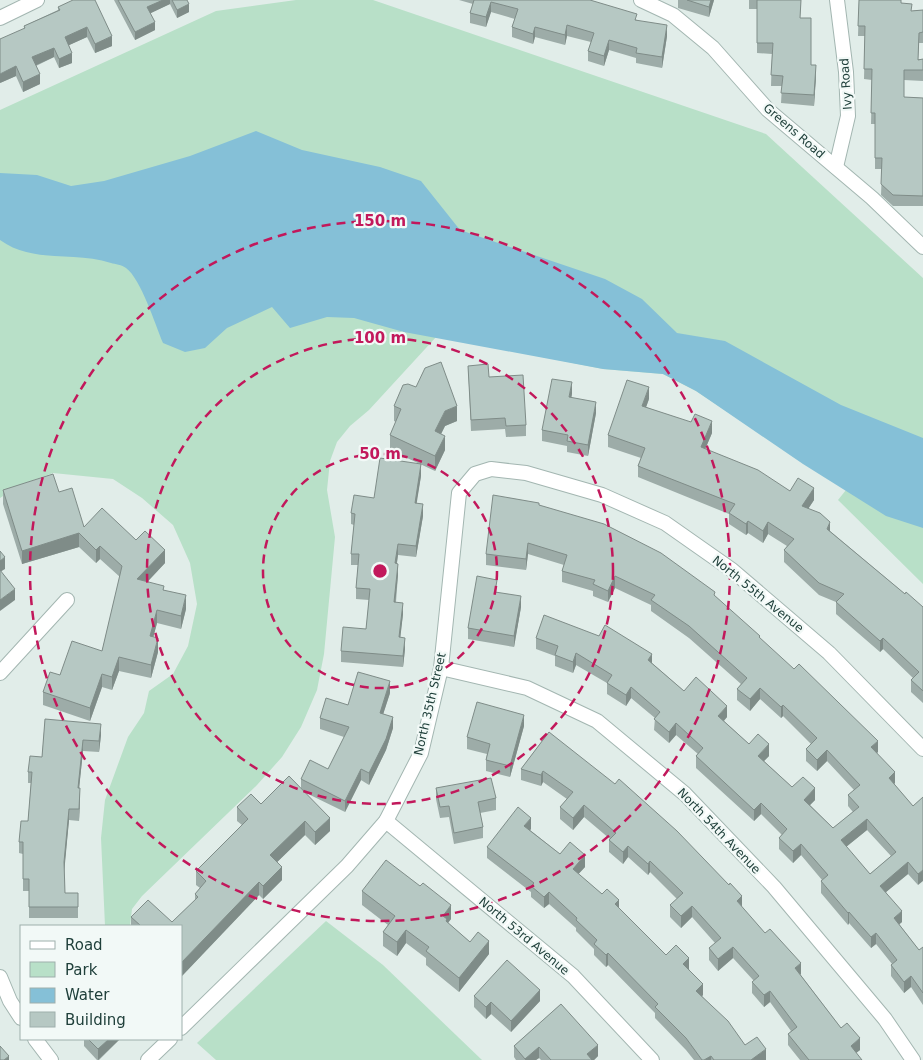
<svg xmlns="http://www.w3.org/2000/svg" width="923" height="1060" font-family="'DejaVu Sans',sans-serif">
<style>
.green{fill:#b8e0c8}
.water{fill:#85c0d7}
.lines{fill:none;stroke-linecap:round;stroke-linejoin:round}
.minor-casing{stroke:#a3b6b1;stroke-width:16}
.minor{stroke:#fff;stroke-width:14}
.wall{fill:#9daca8;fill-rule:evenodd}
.shaded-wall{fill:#7f8c88}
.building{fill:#b6c8c3;stroke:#7f8c88;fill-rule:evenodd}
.ring{fill:none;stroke:#c2185b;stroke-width:2.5;stroke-dasharray:9 6}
.labels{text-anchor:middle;stroke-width:4.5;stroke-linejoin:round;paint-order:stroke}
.street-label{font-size:12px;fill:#20403b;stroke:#f2f9f7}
.centre{fill:#c2185b;stroke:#f2f9f7;stroke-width:2.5}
.ring-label{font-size:15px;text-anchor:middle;font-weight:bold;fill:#c2185b;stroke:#f2f9f7;stroke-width:4.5;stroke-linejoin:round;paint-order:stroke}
</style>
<rect width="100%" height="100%" fill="#e1ede9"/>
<g class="green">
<path d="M296,0H373L766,134L923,278V584L838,500L846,490L696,391L663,374L603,369L437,336L369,410L350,426L337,442L330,461L327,490L335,537L324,654L317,690L301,727L282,757L257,785L142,896L132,909L130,926H105L101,838L105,800L128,737L144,713L149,691L173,674L188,646L197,604L190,563L173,525L142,498L113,479L53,473L20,485L0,498V110L216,11Z"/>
<path d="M326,921L383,965L482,1060H216L197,1043Z"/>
</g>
<path class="water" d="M256,131L302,150L380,167L421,181L460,230L605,279L642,299L677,333L725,341L841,405L923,438V528L886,516L803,464L696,391L663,374L603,369L404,332L354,318L327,317L290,328L272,307L227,328L205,348L185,352L163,343C155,324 141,279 126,268C122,265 115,264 111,263C75,251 33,264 0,240V173L37,175L71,186L104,181L190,156Z"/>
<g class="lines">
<defs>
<g id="minor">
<path d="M641,0L673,15L713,48L768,110L872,198L923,247"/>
<path d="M0,18L37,0"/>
<path d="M836,167L848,116L846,72L837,0"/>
<path d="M441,668L527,688L597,721L685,794L774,887L885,1019L913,1060"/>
<path d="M0,673L67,600"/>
<path d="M386,821L573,976L652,1060"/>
<path d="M0,977L10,1001L21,1018"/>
<path d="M181,1028L347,866L386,821L421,753L441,668L459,493L475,474L491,469L526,473L602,495L665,523L732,570L829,653L923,749"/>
<path d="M35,1039L51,1060"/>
<path d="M148,1060L170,1039"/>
</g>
</defs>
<use href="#minor" class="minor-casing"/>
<use href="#minor" class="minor"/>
</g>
<g class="wall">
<path d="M114,0H188H187L189,12L177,18L170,4L150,13L155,30L135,40Z"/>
<path d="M459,0H590L637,20L667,36L662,68L636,63V58L609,50L604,66L588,61V51L591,42L567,36L565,45L535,37L533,44L512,37V27L515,19L491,12L486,27L470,23V13L473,4Z"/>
<path d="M678,0H714L709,17L678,8Z"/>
<path d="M749,0H801L800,18L811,65L816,76L814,106L781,103L782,86H771L772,54L757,53V9H749Z"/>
<path d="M859,0L902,3L911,11L923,10V43H919L918,59H923V81L904,80V97L923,98V206H893L881,195L882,169H875V124H871L872,80L864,79L865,36H858Z"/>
<path d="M58,7L112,46L95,53L87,37L69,45L72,63L59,68L54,57L36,66L40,84L23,92L16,76L0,83L24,29V26L58,10Z"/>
<path d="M468,366L489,377L526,425V436L506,437L505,429L471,431Z"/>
<path d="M572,394L571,398L596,413L588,456L567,452V446L542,441V430Z"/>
<path d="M649,399L646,407L712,433L705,449L790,491L814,500L808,509L830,531L905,594L923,607V703L911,692V680L913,678L883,649L880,652L836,614V602L819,595L784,562V550L787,546L768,534L763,543L748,533L746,535L729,524V514L638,477V466L641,458L608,447V435Z"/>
<path d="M394,406L457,421L445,426L441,434L445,450L435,471L390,450V435L396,422L394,421Z"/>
<path d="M421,476L416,503L423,516L416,557L398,555L397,563L398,575L396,602L403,614L400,638L405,649L403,667L341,662V651L366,629L369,600L356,599V588L358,565H351V554L354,525L351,524V513L374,498Z"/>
<path d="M3,490L59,492L84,527L136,540L165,563L147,582L164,590L186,609L181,629L157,623L153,637L158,652L151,678L119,671L112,690L102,687L90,721L43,705V692L60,675L102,651L120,577L100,559L96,563L79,547L22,564L3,504Z"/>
<path d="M539,505L715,596L878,752L877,753L895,783L894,784L913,806L923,797L918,885L908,874L886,892L902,922L899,924L919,950L923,947V1005L911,987L904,993L891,976V965L892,964L876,944L871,948L849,923L848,925L821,893V881L822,880L801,855L793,863L779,849V838L782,835L761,814L754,821L696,768V756L698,754L676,735L669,743L654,730L655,718L631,698L626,706L607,694V683L576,665L573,673L555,666V656L536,649V638L652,663L684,691L727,717L724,721L749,744L769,756L764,761L792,787L815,800L810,805L833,828L853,812L848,806V795L854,790L827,761L817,771L806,761V749L811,744L783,716L781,718L760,699L750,711L737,700V689L741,684L689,638L651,611V605L615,588L608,602L593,596V591L562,582V571L564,565L528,554L526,570L486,565V554ZM867,830L891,856L870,874L846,847Z"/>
<path d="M496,592L521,607L514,647L468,639V628Z"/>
<path d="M390,693L383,714L393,728L386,750L369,785L361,780L345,812L304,792L330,831L315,845L305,835L277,862L282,880L263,899L259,895L181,977V926H131V917L172,922L195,900V894L200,888L196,885V871L242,825L237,821V807L261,804L301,789V779L328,769L344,737L320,729V718Z"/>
<path d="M45,719L101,735L99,752L83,751L79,788L80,799L79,821L69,820L64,870L65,893H78V918H29V891H23V854L19,853V842L28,821L31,783H28V772L42,757Z"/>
<path d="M524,726L510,777L486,771V760L487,754L467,749V737Z"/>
<path d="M549,732L742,908L801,974H800L841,1028L860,1050L856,1053L862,1060H800L788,1045V1034L791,1031L770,1002L764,1007L752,993V982L754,981L733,958L718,971L709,960V948L715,943L692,917L681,928L670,917V905L677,899L650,872L648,875L628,857L623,864L609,852V840L610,839L584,817L573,830L560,819V807L567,799L543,782L541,786L521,780V769Z"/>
<path d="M436,788L496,798V810L480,813L483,827V838L454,844L449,817L440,818L436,799Z"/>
<path d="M531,829L530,830L560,854L585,867L578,874L619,908L666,955L689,969L703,995L702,996L745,1045L766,1060H694L686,1050L655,1018V1013L608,965L606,967L594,955V949L576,931V928L549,904L544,908L531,897V892L487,858V847Z"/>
<path d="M362,891L451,919L448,923L470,942L489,954L459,992L426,965V958L406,943L397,956L383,946V932L388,925L362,905Z"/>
<path d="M474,996L540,1001L511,1032L491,1014L486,1019L474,1007Z"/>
<path d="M561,1004L598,1056L594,1060H541L539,1058L536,1060H516L514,1057V1046Z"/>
<path d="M84,1039H120L99,1060H97L84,1046Z"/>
</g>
<g class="shaded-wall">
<path d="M163,0H170V4L147,15V7Z"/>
<path d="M711,0H714L709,17V7Z"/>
<path d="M491,2V12L486,27V17Z"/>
<path d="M189,4V12L177,18V10Z"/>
<path d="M155,22V30L135,40V32Z"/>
<path d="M567,25V36L565,45V35Z"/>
<path d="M667,25V36L662,68V57Z"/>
<path d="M87,27V37L65,47V37Z"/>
<path d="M535,27V37L533,44V34Z"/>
<path d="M112,36V46L95,53V44Z"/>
<path d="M609,40V50L604,66V56Z"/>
<path d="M54,48V57L32,67V57Z"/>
<path d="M72,53V63L59,68V59Z"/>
<path d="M816,65V76L814,106V95Z"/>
<path d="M16,66V76L0,83V74Z"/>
<path d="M40,74V84L23,92V82Z"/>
<path d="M572,382V394L569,408V397Z"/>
<path d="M649,387V399L642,418V406Z"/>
<path d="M596,402V413L588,456V445Z"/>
<path d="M457,406V421L445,426L435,446V431L445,411Z"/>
<path d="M712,421V433L701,459V447Z"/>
<path d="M445,436V450L435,471V456Z"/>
<path d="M421,464V476L415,514V503Z"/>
<path d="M814,488V500L802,518V506Z"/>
<path d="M423,504V516L416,557V546Z"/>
<path d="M748,521V533L746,535V524Z"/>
<path d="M768,522V534L763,543V531Z"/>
<path d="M830,522V534L827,529Z"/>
<path d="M79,533V547L22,564V551Z"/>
<path d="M528,543V554L526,570V559Z"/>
<path d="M398,544V555L395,574V563Z"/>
<path d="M100,546V559L96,563V550Z"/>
<path d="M165,550V563L137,593V579Z"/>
<path d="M5,557V569L0,572V561Z"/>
<path d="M398,564V575L394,613V602Z"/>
<path d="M615,576V588L608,602V591Z"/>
<path d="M15,589V600L0,611V600Z"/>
<path d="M186,595V609L181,629V616Z"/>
<path d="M521,596V607L514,647V636Z"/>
<path d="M403,603V614L399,649V637Z"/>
<path d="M157,610V623L150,650V636Z"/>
<path d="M158,638V652L151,678V665Z"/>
<path d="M405,638V649L403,667V656Z"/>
<path d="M883,638V649L880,652V641Z"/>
<path d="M576,653V665L573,673V662Z"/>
<path d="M652,654V665L648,660Z"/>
<path d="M119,657V671L112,690V677Z"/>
<path d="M102,674V687L90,721V708Z"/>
<path d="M390,681V693L380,724V713Z"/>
<path d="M631,687V698L626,706V695Z"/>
<path d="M760,688V699L750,711V699Z"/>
<path d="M783,705V716L781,718V707Z"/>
<path d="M727,706V717L718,727V716Z"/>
<path d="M524,715V726L510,777V766Z"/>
<path d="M393,717V728L386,750L369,785V773Z"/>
<path d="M676,723V735L669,743V732Z"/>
<path d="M101,724V735L99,752V741Z"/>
<path d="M83,740V751L78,799V788Z"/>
<path d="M878,741V752L871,758V747Z"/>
<path d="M769,744V756L758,767V756Z"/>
<path d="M827,750V761L817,771V760Z"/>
<path d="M361,769V780L345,812V801Z"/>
<path d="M543,771V782L541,786V775Z"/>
<path d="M895,772V783L889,789V778Z"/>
<path d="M80,788V799L79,821V809Z"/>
<path d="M815,788V800L804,811V800Z"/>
<path d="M761,803V814L754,821V810Z"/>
<path d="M584,805V817L573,830V818Z"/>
<path d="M69,809V820L64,874V862Z"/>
<path d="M330,818V831L315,845V832Z"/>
<path d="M531,818V829L524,838V826Z"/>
<path d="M867,819V830L841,851V840Z"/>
<path d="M305,821V835L270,869V855Z"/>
<path d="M801,844V855L793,863V851Z"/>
<path d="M628,846V857L623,864V852Z"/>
<path d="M585,855V867L573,880V869Z"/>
<path d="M650,861V872L648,875V864Z"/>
<path d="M908,862V874L880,897V886Z"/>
<path d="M282,867V880L263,899V886Z"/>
<path d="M923,870V881L918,885V874Z"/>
<path d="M259,882V895L181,977V963Z"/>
<path d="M549,892V904L544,908V897Z"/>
<path d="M742,896V907L737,901Z"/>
<path d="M619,900V912L615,904Z"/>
<path d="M451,905V919L447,924L443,916Z"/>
<path d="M692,906V917L681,928V916Z"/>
<path d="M902,911V922L894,929V918Z"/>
<path d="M849,912V923L848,925V913Z"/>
<path d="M406,930V943L397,956V942Z"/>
<path d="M876,933V944L871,948V937Z"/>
<path d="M489,941V954L459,992V978Z"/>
<path d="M733,947V958L718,971V959Z"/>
<path d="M608,953V965L606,967V955Z"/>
<path d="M689,958V969L683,975V964Z"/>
<path d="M801,963V974L795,979V968Z"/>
<path d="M911,976V987L904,993V982Z"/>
<path d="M703,984V995L696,1002V991Z"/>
<path d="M540,990V1001L511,1032V1021Z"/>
<path d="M770,991V1002L764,1007V995Z"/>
<path d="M491,1002V1014L486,1019V1007Z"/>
<path d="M860,1038V1050L851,1057V1046Z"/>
<path d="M109,1039H120L98,1060V1049Z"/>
<path d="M598,1045V1056L594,1060H587V1054Z"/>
<path d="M539,1047V1058L536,1060H525V1059Z"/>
<path d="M766,1049V1060H751Z"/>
<path d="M9,1056V1060H4Z"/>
<path d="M711,1056V1060H704Z"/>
</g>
<g class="building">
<path d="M73,0H95L112,36L95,44L87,27L65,37L72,53L59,59L54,48L32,57L40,74L23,82L16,66L0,74V39L25,28L24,26L60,10L58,7Z"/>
<path d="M118,0H163L147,7L155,22L135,32Z"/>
<path d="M172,0H187L189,4L177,10Z"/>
<path d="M474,0H590L637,14L635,20L667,25L662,57L636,53L637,48L609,40L604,56L588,51L594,33L567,25L565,35L535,27L533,34L512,27L518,9L491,2L486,17L470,13Z"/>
<path d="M687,0H711L709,7Z"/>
<path d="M757,0H801L800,18H811V65H816L814,95L781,93L783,76L771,75L773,43H757Z"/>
<path d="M859,0H901V3L912,4L911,11L923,10V32L919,33L918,60L923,59V70H904V97L923,98V196L893,195L881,184L882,158H875V113H871L872,69H864L865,26H858Z"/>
<path d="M441,362L457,406L445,411L435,431L445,436L435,456L390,435L401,409L394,406L403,385L408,384L416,387L425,368Z"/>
<path d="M488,364L489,377L523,375L526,425L506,426L505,418L471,420L468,366Z"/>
<path d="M552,379L572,382L569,397L596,402L588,445L567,441L568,435L542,430Z"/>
<path d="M627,380L649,387L642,406L691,422L695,414L712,421L701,447L758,470L790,491L798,478L814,488L802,506L820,513L830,522L827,529L905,594L906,592L923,607V691L911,680L919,672L883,638L880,641L836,602L844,594L819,583L784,550L794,539L768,522L763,531L748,521L746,524L729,513L735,504L638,466L645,448L608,435Z"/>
<path d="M380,458L421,464L415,503L423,504L416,546L398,544L395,563L398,564L394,602L403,603L399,637L405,638L403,656L341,651L343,627L366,629L370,589L356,588L359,554H351L355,514L351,513L354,495L374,498Z"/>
<path d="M53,474L59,492L72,488L84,527L102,508L136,540L145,531L165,550L137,579L164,586L163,590L186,595L181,616L157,610L150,636L158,638L151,665L119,657L112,677L102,674L90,708L43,692L50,672L60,675L72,641L102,651L122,566L100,546L96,550L79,533L22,551L3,490Z"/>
<path d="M493,495L539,503V505L604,524L661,553L715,592L714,595L760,636L759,637L794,669L799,664L878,741L871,747L895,772L889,778L913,806L923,797V870L918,874L908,862L880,886L902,911L894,918L919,950L923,947V993L911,976L904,982L891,965L897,960L876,933L871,937L849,912L848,913L821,881L828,875L801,844L793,851L779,838L787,829L761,803L754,810L696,756L703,748L676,723L669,732L654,719L660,712L631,687L626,695L607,683L612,675L576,653L573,662L555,655L558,646L536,638L544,615L599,636L605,625L652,654L648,660L684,691L696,677L727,706L718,716L749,744L758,734L769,744L758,756L792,787L803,777L815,788L804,800L833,828L859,807L848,795L860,785L827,750L817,760L806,749L817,738L783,705L781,707L760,688L750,699L737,689L747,678L689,626L651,600L655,595L615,576L608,591L593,584L595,580L562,571L567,555L528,543L526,559L486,554ZM867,819L896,852L870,874L841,840Z"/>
<path d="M0,551L5,557L0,561Z"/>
<path d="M0,570L15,589L0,600Z"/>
<path d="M477,576L497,580L495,592L521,596L514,636L468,628Z"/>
<path d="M358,672L390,681L380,713L393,717L386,739L369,773L361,769L345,801L301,779L310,760L328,769L349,727L320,718L326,698L348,705Z"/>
<path d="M477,702L524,715L510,766L486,760L490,744L467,737Z"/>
<path d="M45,719L101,724L99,741L83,740L78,788H80L79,809H69L64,862L65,893H78V907H29V879H23V842H19L21,821H28L32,772H28L30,756L42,757Z"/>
<path d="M549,732L615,784L619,779L677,831L729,885L730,883L742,896L737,901L765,933L770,929L801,963L795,968L841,1028L847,1023L860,1038L851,1046L862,1060H809L788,1034L797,1027L770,991L764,995L752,982L759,976L733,947L718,959L709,948L721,938L692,906L681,916L670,905L683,893L650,861L648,864L628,846L623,852L609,840L616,833L584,805L573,818L560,807L573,792L543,771L541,775L521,769Z"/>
<path d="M289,776L330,818L315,832L305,821L270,855L282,867L263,886L259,882L181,963V926H141L131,917L148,900L172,922L198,897L195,894L206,881L196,871L248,819L237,807L251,794L261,804Z"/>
<path d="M491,778L496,798L478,802L483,827L454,833L449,806L440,807L436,788Z"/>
<path d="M518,807L531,818L524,826L560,854L570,842L585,855L573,869L602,894L607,889L619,900L615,904L666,955L676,945L689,958L683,964L703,984L696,991L728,1021L745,1045L757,1037L766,1049L751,1060H714L711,1056L704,1060H702L686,1038L655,1007L658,1004L608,953L606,955L594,944L597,940L576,920L577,918L549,892L544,897L531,886L534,883L487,847Z"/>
<path d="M386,860L420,886L423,883L451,905L443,916L447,919L446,921L470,942L478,932L489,941L459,978L426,951L429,947L406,930L397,942L383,932L395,916L362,891Z"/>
<path d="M507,960L540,990L511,1021L491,1002L486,1007L474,996Z"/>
<path d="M561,1004L598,1045L587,1054L592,1060H551L539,1047L525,1059L514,1046Z"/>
<path d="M88,1039H109L98,1049Z"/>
<path d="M0,1046L9,1056L4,1060H0Z"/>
</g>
<g class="ring">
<circle cx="380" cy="571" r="117"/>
<circle cx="380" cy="571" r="233"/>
<circle cx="380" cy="571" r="350"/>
</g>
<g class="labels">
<g class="street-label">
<text transform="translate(846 84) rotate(-94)" y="4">Ivy Road</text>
<text transform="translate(794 131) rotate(41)" y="4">Greens Road</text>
<text transform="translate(758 594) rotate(39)" y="4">North 55th Avenue</text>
<text transform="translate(430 704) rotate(-77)" y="4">North 35th Street</text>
<text transform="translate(719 831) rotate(46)" y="4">North 54th Avenue</text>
<text transform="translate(524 936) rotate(40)" y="4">North 53rd Avenue</text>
</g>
</g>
<circle cx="380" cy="571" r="8" class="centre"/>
<g class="ring-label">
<text x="380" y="226">150 m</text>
<text x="380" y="343">100 m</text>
<text x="380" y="459">50 m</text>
</g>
<rect x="20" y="925" width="162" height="115" fill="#f2f9f7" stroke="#9eafac"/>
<rect x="30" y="941" width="25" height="8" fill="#ffffff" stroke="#9eafac"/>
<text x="65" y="950" font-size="15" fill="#20403b">Road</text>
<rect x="30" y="962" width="25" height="15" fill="#b8e0c8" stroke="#9eafac"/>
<text x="65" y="975" font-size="15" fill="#20403b">Park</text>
<rect x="30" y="988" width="25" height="15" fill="#85c0d7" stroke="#9eafac"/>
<text x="65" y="1000" font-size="15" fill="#20403b">Water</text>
<rect x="30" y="1012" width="25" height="15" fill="#b6c8c3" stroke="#9eafac"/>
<text x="65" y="1025" font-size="15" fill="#20403b">Building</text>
</svg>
